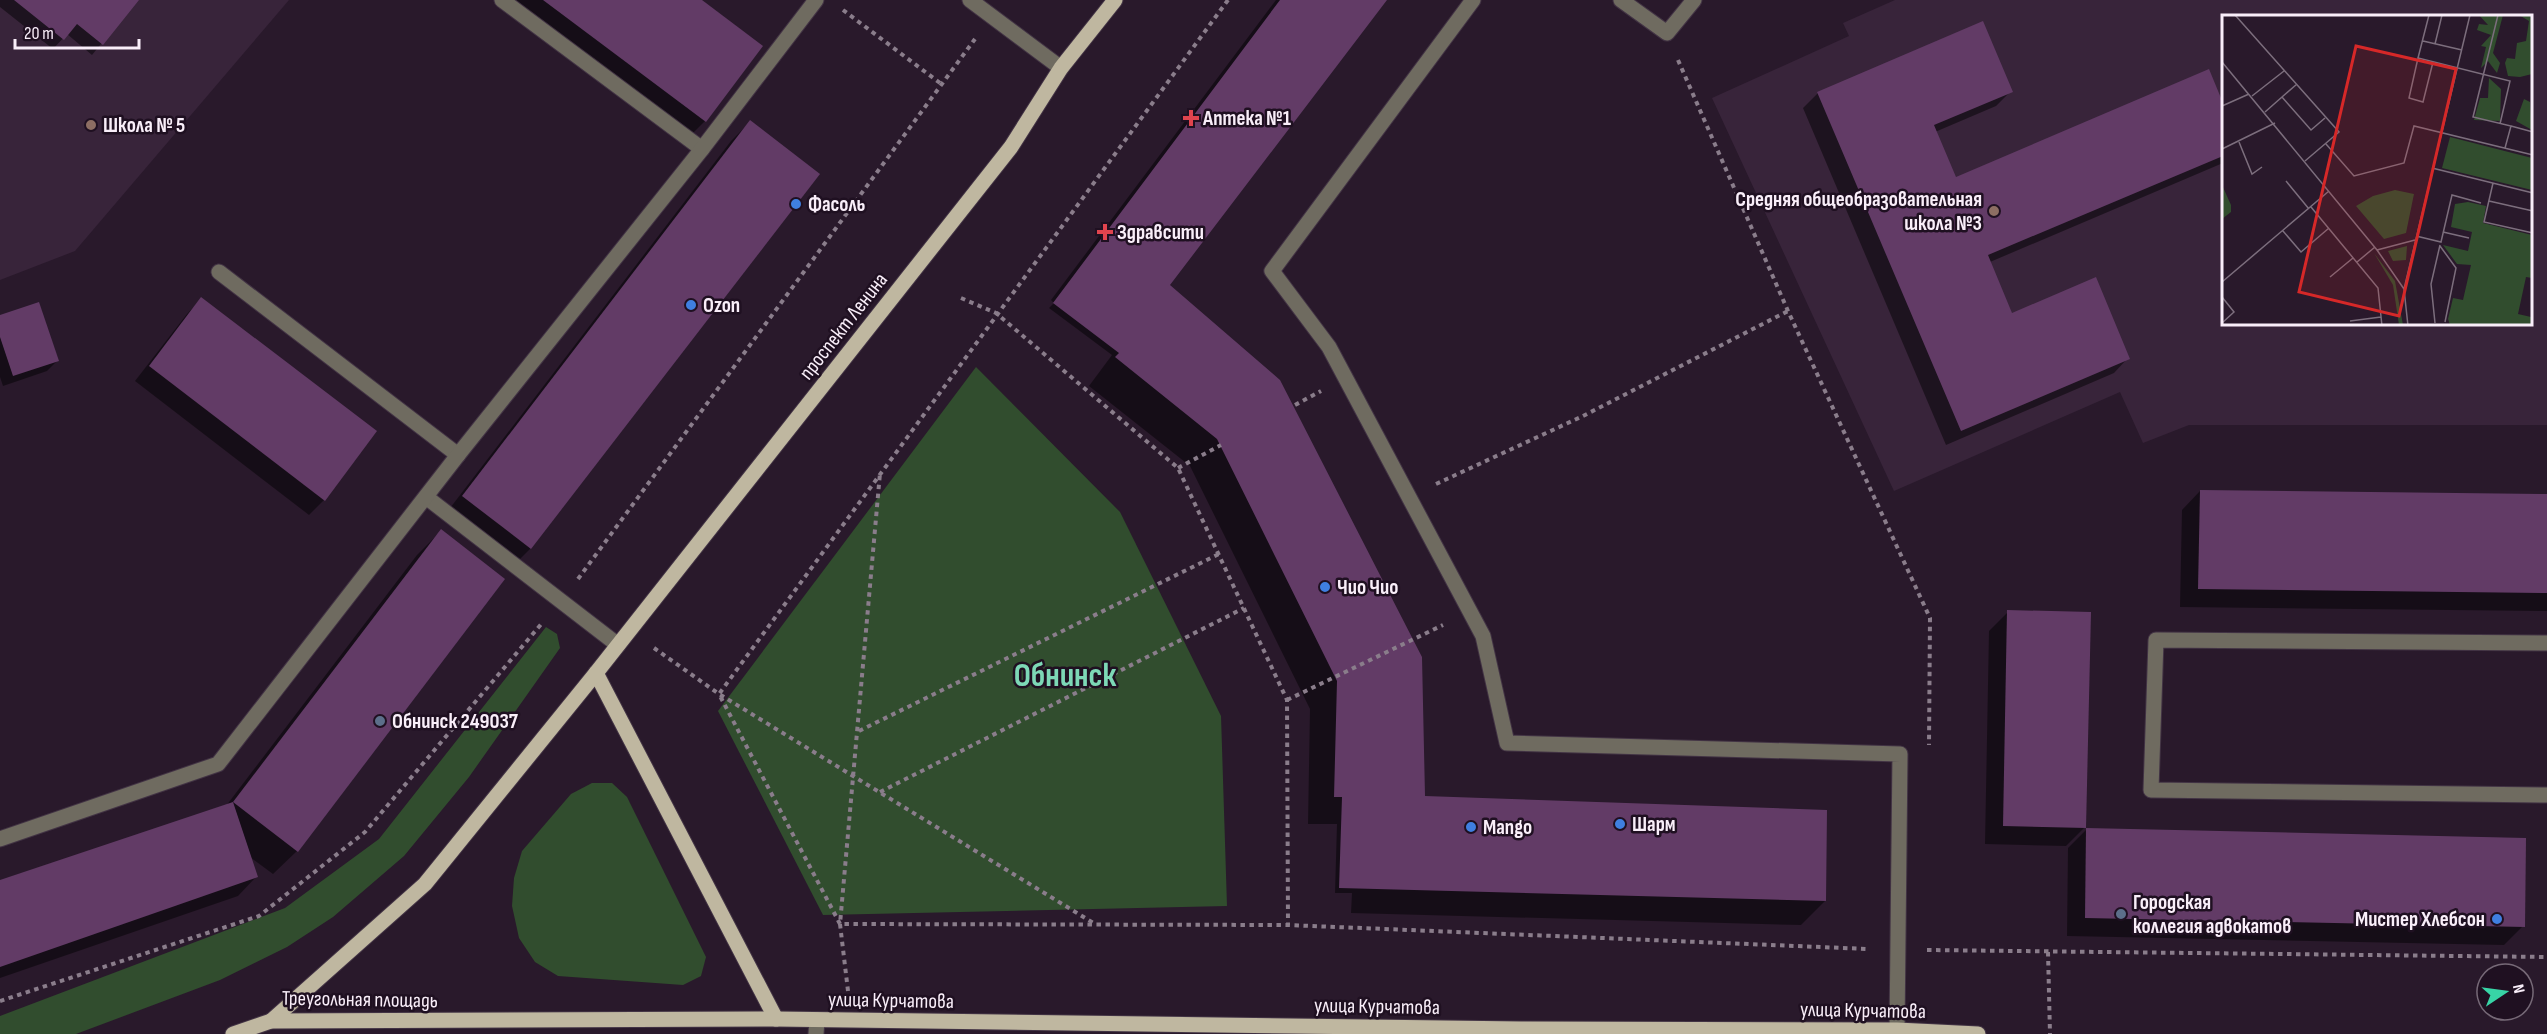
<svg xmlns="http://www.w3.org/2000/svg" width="2547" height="1034" font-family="'Sofia Sans Condensed',sans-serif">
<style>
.built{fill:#38243a;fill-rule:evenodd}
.green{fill:#314d2e}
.shadow{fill:#0007}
.building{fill:#623b66}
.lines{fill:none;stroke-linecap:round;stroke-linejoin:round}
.lane-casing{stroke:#423344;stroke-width:17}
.street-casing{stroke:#423344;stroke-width:17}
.primary-casing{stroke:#423344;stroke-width:17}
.path{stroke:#8a7d8b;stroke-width:4;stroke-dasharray:4.5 4.5;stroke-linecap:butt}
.lane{stroke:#6f6b60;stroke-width:15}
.street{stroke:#6f6b60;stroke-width:15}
.primary{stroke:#bfb7a0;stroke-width:15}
.health-dot{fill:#e0444e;stroke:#1f1021;stroke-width:2}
.education-dot{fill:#8d6e63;stroke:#1f1021;stroke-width:2}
.shop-dot{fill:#3f7fe0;stroke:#1f1021;stroke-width:2}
.service-dot{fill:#5c6f8a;stroke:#1f1021;stroke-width:2}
.labels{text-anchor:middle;stroke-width:5;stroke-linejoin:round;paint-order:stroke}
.poi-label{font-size:21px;font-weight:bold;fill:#f9eef9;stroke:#1f1021;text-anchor:start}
.street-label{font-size:21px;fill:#f9eef9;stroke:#1f1021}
.town-label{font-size:33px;font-weight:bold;fill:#7dd8b6;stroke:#1f1021}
.inset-road{fill:none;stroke:#7c6e7d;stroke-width:1.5}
.view{fill:#d62828;fill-opacity:0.15;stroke:#d62828;stroke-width:3}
.inset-edge{fill:none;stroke:#f9eef9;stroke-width:3}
</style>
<rect width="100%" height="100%" fill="#29192b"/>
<g class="built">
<path d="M0,0H289L75,251L0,280Z"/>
<path d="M1895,0H2547V425H2189L2143,443L2120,392L1894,491L1712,98L1849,36L1843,23ZM2223,16H2530V324H2223Z"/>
</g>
<g class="green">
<path d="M976,367L1120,512L1221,716L1227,906L823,915L718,711Z"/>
<path d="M546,627L557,634L560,648L469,777L404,856L333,917L287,947L220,980L76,1034H0V1016L285,908L379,839Z"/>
<path d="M592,783H612L627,797L706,957L701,976L683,985L558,976L535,962L519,938L512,906L514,878L522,851L571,794Z"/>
</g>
<g class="shadow">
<path d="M0,0H137L92,55L67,34L53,49L0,7Z"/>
<path d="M499,0H700L761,46L705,121L686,140Z"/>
<path d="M1276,0H1385L1168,286L1424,798L1825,901L1801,925L1351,913L1352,893H1335L1337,824H1308L1310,709L1190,466L1089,386L1112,355L1049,308L1054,303L1051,300Z"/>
<path d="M2011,91L1996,106L1935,132L1955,179L2223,106V163L1990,262L2012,315L2128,358L2114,373L1946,445L1803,108L1818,93Z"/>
<path d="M750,122L817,174L530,549L512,567L444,516L731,141Z"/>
<path d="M201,299L324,500L309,515L135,381L187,314Z"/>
<path d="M0,317L57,361L47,371L3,386L0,377Z"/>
<path d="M2200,491L2547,496V611L2180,607L2182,510Z"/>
<path d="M441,531L297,851L273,874L250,857L256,877L238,896L0,978V881L226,806L417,555Z"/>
<path d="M2008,612L2085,827L2066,846L1985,844L1989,631Z"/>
<path d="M2087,829L2523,926L2504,945L2067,936L2068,848Z"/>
</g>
<g class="building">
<path d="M14,0H139L103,45L77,24L64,40Z"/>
<path d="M543,0H702L763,46L706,122Z"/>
<path d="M1280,0H1387L1170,285L1280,380L1422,657L1425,796L1827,810L1826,901L1339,888L1342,797H1334L1337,681L1217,439L1115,357L1119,353L1053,303Z"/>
<path d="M1983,21L2013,92L1934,125L1956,177L2209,69L2223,103V156L1988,255L2012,313L2096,277L2130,359L1961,431L1817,92Z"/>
<path d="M750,120L820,174L531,549L462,496Z"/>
<path d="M201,297L377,431L325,501L149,366Z"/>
<path d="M39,302L59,361L13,376L0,337V315Z"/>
<path d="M2200,490L2547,494V593L2198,589Z"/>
<path d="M441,529L505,579L298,852L233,802Z"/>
<path d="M2007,610L2091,612L2086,828L2003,826Z"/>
<path d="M233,802L258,877L0,967V880Z"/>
<path d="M2086,828L2526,838L2525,927L2085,918Z"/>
</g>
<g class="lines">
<defs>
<g id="lane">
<path d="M502,0L702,149"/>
<path d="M1473,0L1272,271L1329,347L1483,636L1507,743L1900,754L1897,1030"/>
<path d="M1621,0L1667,33L1694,0"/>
<path d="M219,272L458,455"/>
<path d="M426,497L618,645"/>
<path d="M2547,643L2156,640L2151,790L2547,795"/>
<path d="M0,839L218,764L458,455L702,149L816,0"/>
<path d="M816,1034L817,1020"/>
</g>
<path id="street" d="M970,0L1061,68"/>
<g id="primary">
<path d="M596,673L776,1019"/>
<path d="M271,1021L425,884L596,673L1011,147L1061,68L1115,0"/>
<path d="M233,1034L271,1021L776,1019L1521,1029L1897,1030L1978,1034"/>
</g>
</defs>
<use href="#lane" class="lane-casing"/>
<use href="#street" class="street-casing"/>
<use href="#primary" class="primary-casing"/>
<g class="path">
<path d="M1228,0L719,694L840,924L1288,925L1868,949"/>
<path d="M843,10L940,83"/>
<path d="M1678,60L1788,311L1930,618L1929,745"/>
<path d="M961,298L996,313L1178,468L1287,700L1288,925"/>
<path d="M1295,405L1321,391"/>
<path d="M1178,468L1221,445"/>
<path d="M1436,484L1583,416L1788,311"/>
<path d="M578,579L975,39"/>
<path d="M654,648L719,694L1095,924"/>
<path d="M1287,700L1443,625"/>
<path d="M859,731L1219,554"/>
<path d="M880,792L1244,608"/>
<path d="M1927,950L2547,957"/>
<path d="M2048,952L2050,1034"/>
<path d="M848,991L840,924L880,473"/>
<path d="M0,1001L259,916L365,832L543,622"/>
</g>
<use href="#lane" class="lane"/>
<use href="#street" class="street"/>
<use href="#primary" class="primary"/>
</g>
<g class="health-dot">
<path d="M1188 109h6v6h6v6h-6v6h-6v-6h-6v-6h6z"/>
<path d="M1102 223h6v6h6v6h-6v6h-6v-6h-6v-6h6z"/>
</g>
<g class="education-dot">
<circle cx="91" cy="125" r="6"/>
<circle cx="1994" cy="211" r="6"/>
</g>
<g class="shop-dot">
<circle cx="796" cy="204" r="6"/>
<circle cx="691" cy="305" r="6"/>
<circle cx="1325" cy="587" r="6"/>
<circle cx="1620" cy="824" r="6"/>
<circle cx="1471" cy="827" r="6"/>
<circle cx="2497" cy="919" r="6"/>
</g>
<g class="service-dot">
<circle cx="380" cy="721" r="6"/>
<circle cx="2121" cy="914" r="6"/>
</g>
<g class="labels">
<g class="poi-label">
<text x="1203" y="125">Аптека №1</text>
<text x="103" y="132">Школа № 5</text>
<text x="1982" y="206" text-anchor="end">Средняя общеобразовательная<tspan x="1982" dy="24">школа №3</tspan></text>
<text x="808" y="211">Фасоль</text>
<text x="1117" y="239">Здравсити</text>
<text x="703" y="312">Ozon</text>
<text x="1337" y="594">Чио Чио</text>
<text x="392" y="728">Обнинск 249037</text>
<text x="1632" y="831">Шарм</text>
<text x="1483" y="834">Mango</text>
<text x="2133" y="909">Городская<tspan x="2133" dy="24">коллегия адвокатов</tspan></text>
<text x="2485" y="926" text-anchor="end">Мистер Хлебсон</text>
</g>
<g class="street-label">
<text transform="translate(843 326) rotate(-52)" y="7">проспект Ленина</text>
<text transform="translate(360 999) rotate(1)" y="7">Треугольная площадь</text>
<text transform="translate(891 1000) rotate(1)" y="7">улица Курчатова</text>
<text transform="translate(1377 1006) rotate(1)" y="7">улица Курчатова</text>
<text transform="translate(1863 1010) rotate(1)" y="7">улица Курчатова</text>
</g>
<g class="town-label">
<text x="1065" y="686">Обнинск</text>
</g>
</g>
<g transform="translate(2222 15)">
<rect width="310" height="310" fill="#29192b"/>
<path d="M257,0H281L271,38L278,48L275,58L266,46L259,53L264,32L259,31L269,20L255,15L257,9L266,10ZM297,0H311L310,59L298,62L286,61L283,48L285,43L293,44L295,28L304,26L307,6ZM267,63L279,74L278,106L252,105L258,83H266ZM302,84L308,87L310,115L294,106ZM228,122L310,143V175L220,153ZM0,170L9,190V197L0,204ZM173,175L192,179L184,218L162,224L134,191L151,181ZM246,187L264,191L261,208L310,220V263L304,262L296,299L309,302L310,295V310H228L226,304L231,283L241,285L249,250L235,249L221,230L246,236L250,217L229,212L233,189ZM185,231L184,245L171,246L166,236ZM152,238L173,266L181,310H177L171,270Z" fill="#314d2e"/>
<path class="inset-road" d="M13,0L117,117L83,146M207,0L196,43L288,66L278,109M276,0L251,102L289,111L283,133M201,26L240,35M213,29L220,0M196,43L187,83L201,87L211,47M0,47L155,235L182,274M30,81L62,56M60,82L75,69M0,91L27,79M43,97L60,82L89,115L103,103M289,111L311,117M17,127L30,159L40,152M104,129L132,161L182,148L192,111L311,140M0,134L53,108M210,153L311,178M64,166L87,194M271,168L262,207L311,218M267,186L311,196M89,192L156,273L160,311M61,216L79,237L107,213M221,217L247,223M194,221L219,227L230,180L259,188M218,231L234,253L223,307M155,235L193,225M135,247L153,232M108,262L131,243M0,267L107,176M0,282L12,297L0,308M128,306L159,302M213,308L209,269L218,230M186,311L182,274L248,0"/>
<path class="view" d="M134,31L234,54L177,301L77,277Z"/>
<rect width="310" height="310" class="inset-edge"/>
</g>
<g transform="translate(2505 992) rotate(77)"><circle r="28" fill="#1f1021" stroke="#766977" stroke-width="1.5"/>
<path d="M0-4.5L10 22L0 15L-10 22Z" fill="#38d4a6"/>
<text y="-9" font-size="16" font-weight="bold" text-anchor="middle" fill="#f9eef9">N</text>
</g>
<path d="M15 39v9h124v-9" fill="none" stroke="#f9eef9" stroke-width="3"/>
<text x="24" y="39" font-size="18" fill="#f9eef9" stroke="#1f1021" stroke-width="4.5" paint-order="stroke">20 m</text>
</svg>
